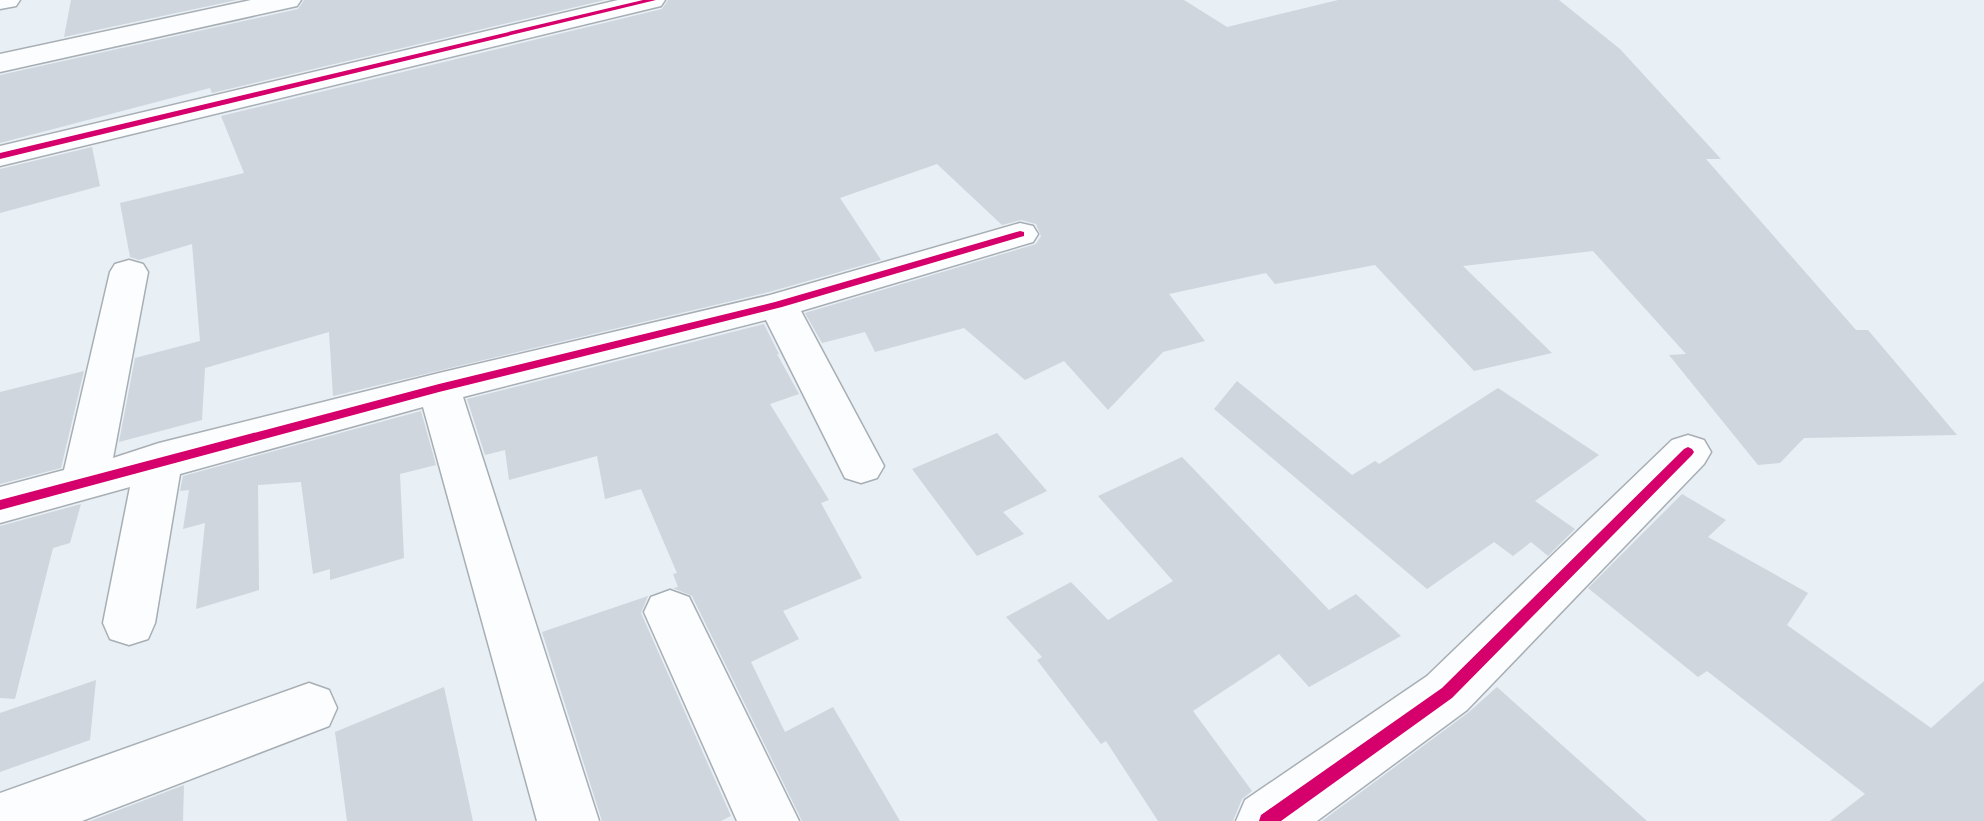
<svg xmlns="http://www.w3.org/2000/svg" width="1984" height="821" font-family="Rubik,sans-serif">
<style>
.building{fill:#cfd6dd}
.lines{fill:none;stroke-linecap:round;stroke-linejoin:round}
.minor-casing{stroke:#a7aeb4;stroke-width:3}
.minor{fill:#fcfdfe;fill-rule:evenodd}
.cycleway-casing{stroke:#fff;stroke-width:5}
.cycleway{fill:#d6006c;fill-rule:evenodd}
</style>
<rect width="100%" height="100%" fill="#e8eff5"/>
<g class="building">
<path d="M71,0H237L64,37Z"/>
<path d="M304,0H605L212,93L210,88L0,143V75L298,9Z"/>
<path d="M668,0H1184L1227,27L1338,0H1559L1620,49L1721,159H1706L1856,330H1868L1957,435L1804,438L1780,463L1758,465L1669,355L1686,354L1593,251L1463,266L1552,353L1474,371L1375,265L1275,284L1266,273L1169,294L1205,341L1163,352L1108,410L1064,361L1025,380L964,328L875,352L865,332L822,343L805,313L1036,244L1041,236L1036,224L1021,220L1002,225L937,164L840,198L881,260L769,292L333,396L329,332L205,368L202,420L119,442L135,358L200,341L192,244L139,260L130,257L120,203L244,173L221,116L662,9Z"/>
<path d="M92,147L100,186L0,213V169Z"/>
<path d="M764,324L779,354H777L799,394L770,404L829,500L821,503L862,578L783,611L799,639L751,662L785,732L833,707L900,821H802L692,596L673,588L678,587L673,574L677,573L641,489L605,499L597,456L509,480L505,450L485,455L467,399Z"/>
<path d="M84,371L61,468L0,484V392Z"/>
<path d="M1237,381L1352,475L1375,461L1379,464L1498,388L1599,455L1535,501L1575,529L1548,556L1531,542L1513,556L1494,542L1427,589L1214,409Z"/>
<path d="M421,411L436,465L400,474L404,558L330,580V569L313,574L301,482L258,485L259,590L196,609L205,523L183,529L189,490L180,491L183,476Z"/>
<path d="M997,433L1047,491L1003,512L1024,534L977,556L912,469Z"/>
<path d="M1182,457L1329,610L1356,594L1401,636L1309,687L1279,654L1193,711L1252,791L1242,799L1233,821H1158L1106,741L1101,744L1037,660L1042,657L1006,617L1071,582L1108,620L1173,581L1098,496Z"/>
<path d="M1682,494L1726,520L1708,537L1808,593L1787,625L1931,728L1984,681V821H1830L1865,794L1707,671L1698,677L1588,588Z"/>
<path d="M81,504L70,543L53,548L15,699L0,698V526Z"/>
<path d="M648,596L641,613L731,816L721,821H602L542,632Z"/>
<path d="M96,680L90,740L0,772V713Z"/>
<path d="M444,687L473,821H347L335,732Z"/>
<path d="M1497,687L1647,821H1322L1469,712Z"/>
<path d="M184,785L183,821H90Z"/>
</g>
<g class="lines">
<defs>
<g id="minor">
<path d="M0,0H20L16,6L0,9Z"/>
<path d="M251,0H301L297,6L0,72V54Z"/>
<path d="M618,0H665L661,6L0,166V146Z"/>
<path d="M1020,223L1033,226L1038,234L1033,242L801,311L884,466L877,478L861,483L845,478L766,320L463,397L599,821H537L423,407L180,474L155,623L148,639L129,645L110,639L103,623L130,487L0,523V487L64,470L110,272L115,264L129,260L143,264L148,272L113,458L159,443L439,373L770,295Z"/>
<path d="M1688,435L1704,440L1711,452L1704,464L1467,710L1317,821H1236L1245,800L1427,676L1672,440Z"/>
<path d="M670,590L689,597L799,821H737L644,612L651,597Z"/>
<path d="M309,683L329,690L337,708L329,726L82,821H0V793Z"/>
</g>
</defs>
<use href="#minor" class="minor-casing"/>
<use href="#minor" class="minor"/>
<defs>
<g id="cycleway">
<path d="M643,0H656L0,159V153Z"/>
<path d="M1020,231L1024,232V236L782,307L439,392L0,510V500L439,384L775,302Z"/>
<path d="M1688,447L1692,449L1694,452L1692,455L1452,698L1281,821H1259L1261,815L1442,688L1684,449Z"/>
</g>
</defs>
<use href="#cycleway" class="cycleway-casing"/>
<use href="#cycleway" class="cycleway"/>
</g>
</svg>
